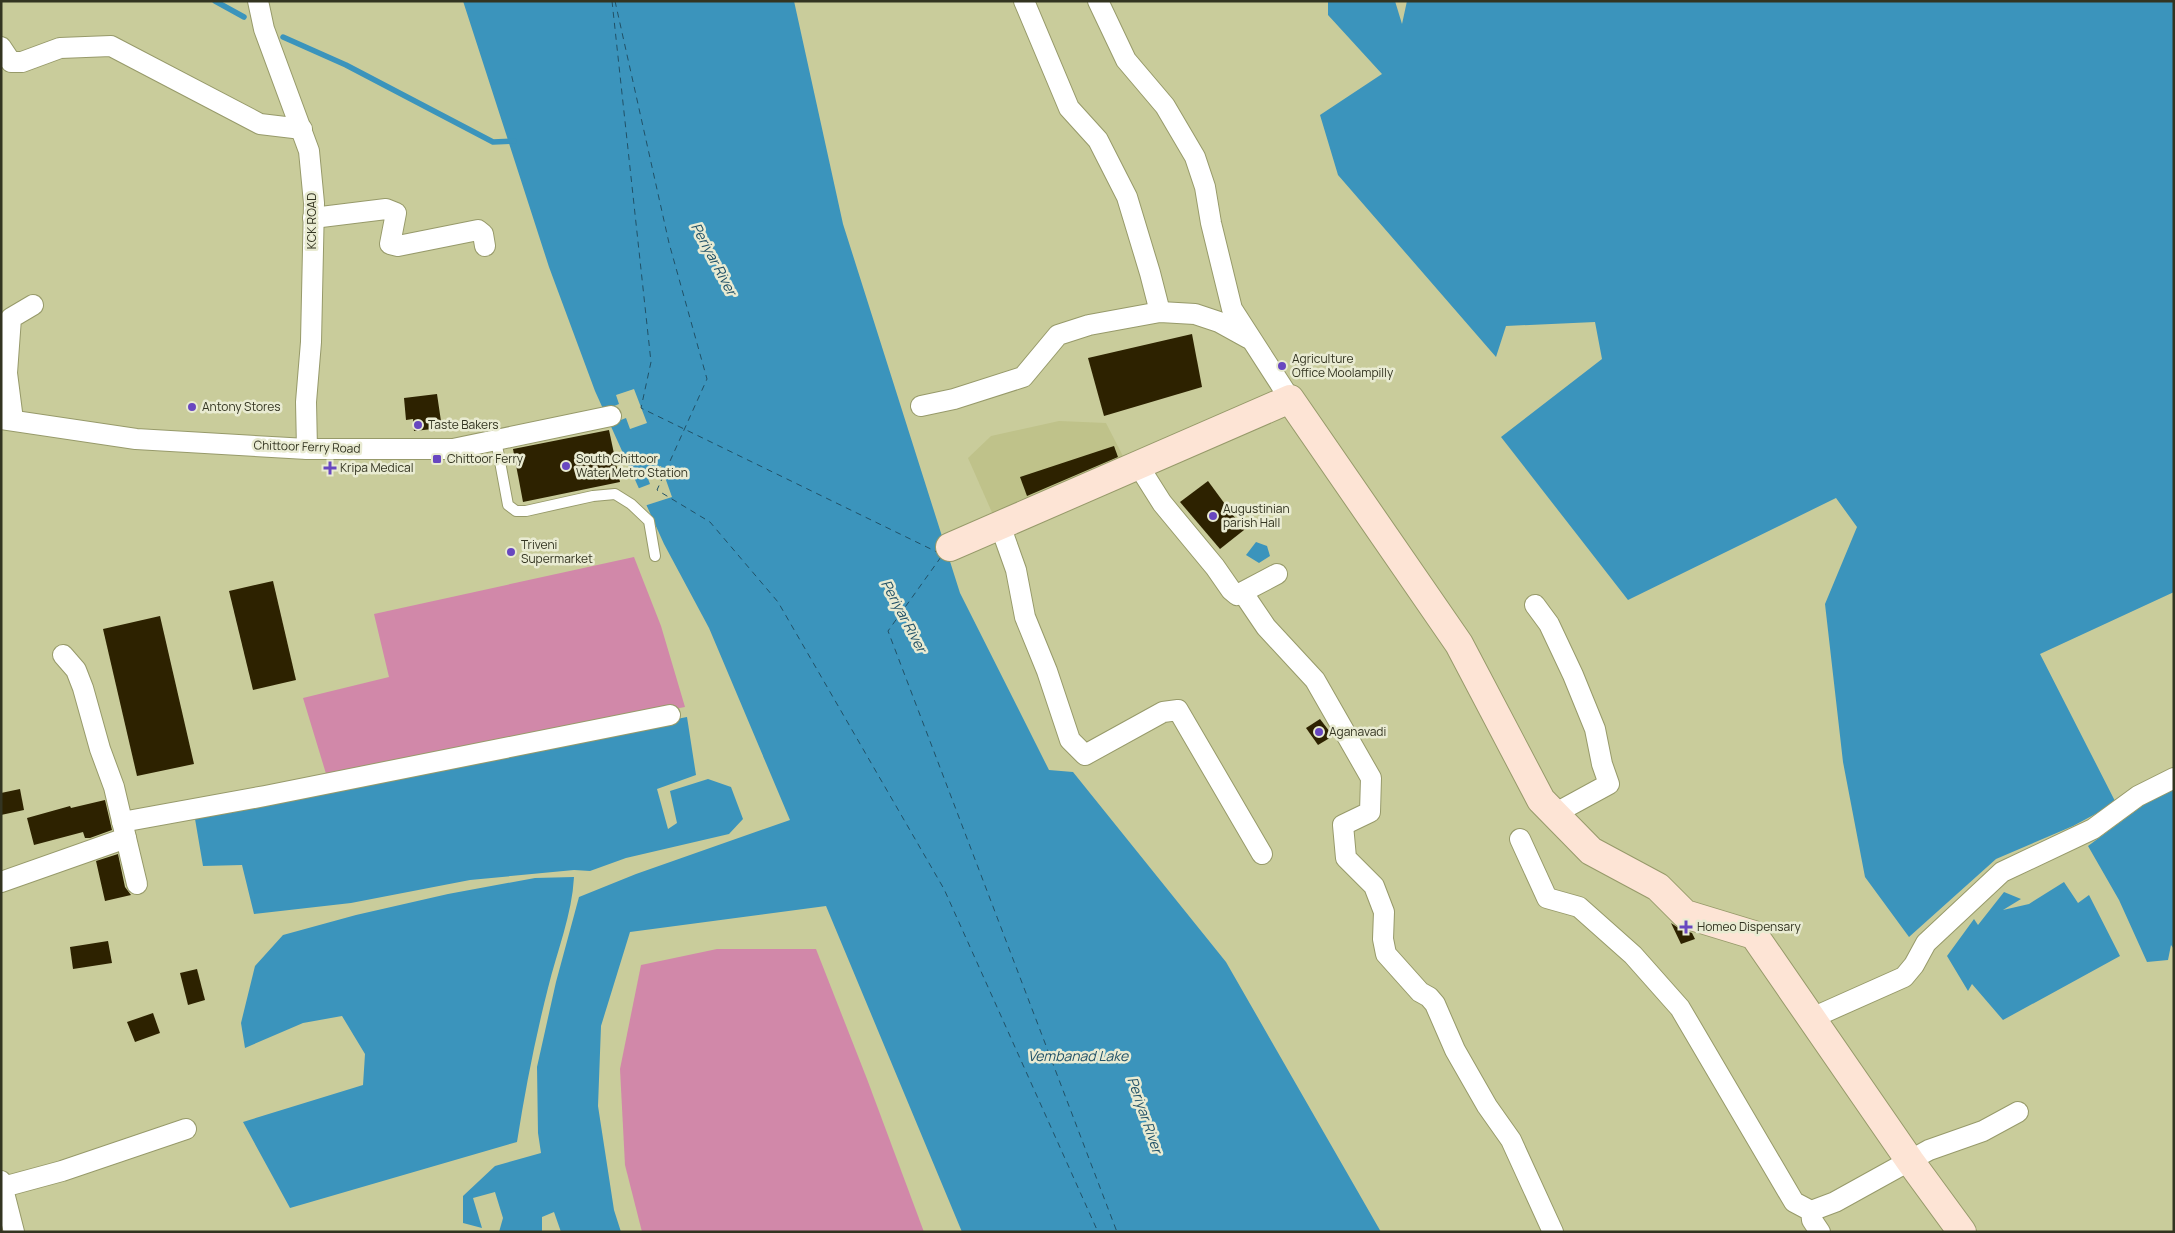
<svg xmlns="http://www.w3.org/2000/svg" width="2175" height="1233" font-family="Manrope,sans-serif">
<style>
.built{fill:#bfc28a}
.green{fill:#d188a9}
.water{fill:#3b94bc}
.pier{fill:#c9cc9b}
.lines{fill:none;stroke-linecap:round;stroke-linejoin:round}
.stream{stroke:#3b94bc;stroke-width:5.5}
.ferry{stroke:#215167;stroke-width:1;stroke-dasharray:6 5;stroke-linecap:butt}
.building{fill:#2d2200}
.lane-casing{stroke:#979a6a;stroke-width:12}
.street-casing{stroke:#979a6a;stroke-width:22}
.secondary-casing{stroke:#979a6a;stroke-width:30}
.lane{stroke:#fff;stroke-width:10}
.street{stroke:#fff;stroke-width:20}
.secondary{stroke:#fde4d5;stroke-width:28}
.poi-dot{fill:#6847c0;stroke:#e9ebd2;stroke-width:2}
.labels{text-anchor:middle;stroke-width:5;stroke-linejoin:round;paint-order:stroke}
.street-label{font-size:12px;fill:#333421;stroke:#e9ebd2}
.poi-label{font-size:12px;fill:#333421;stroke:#e9ebd2;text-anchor:start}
.water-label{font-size:14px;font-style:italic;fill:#215167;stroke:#e9ebd2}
</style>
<rect width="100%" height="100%" fill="#c9cc9b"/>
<path class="built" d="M1059,421L1106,423L1127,464L994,517L968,458L991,436Z"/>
<g class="green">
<path d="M634,557L661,626L685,707L508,740L327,777L303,698L389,677L374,614Z"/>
<path d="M717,949H816L867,1079L924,1232H642L625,1165L620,1069L641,965Z"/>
</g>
<g class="water">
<path d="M463,1H794L843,224L960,593L1049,770L1073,772L1226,962L1381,1232H962L826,906L630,932L601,1026L598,1106L614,1210L621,1232H561L554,1212L542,1217V1232H499L503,1218L495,1192L473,1198L482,1228L463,1223V1196L495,1166L541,1153L538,1133L537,1067L556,982L579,897L636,874L790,820L709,628L664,544L595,391L549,267Z"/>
<path d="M1328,1H1395L1402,24L1407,1H2174V592L2040,654L2116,803L2073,826L1996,859L1909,937L1865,877L1843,762L1825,604L1857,527L1836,498L1628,600L1501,437L1602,359L1595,322L1506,326L1496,357L1338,175L1320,115L1382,74L1328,15Z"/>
<path d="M1256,542L1267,546L1270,556L1259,563L1246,555Z"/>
<path d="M687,717L696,775L657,789L668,829L677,823L670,791L708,779L731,787L743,819L729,834L626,858L590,871L574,870L470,880L351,903L254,914L242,865L203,866L194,813Z"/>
<path d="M2170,783L2174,791V949L2171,945L2168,960L2147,962L2119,900L2088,846L2153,798Z"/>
<path d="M574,877C572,915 557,951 548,988C535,1039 525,1091 517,1142L290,1208L243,1122L363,1085L365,1054L342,1016L303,1023L245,1048L241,1023L255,966L283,935L356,915L448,894L535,878Z"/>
<path d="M2064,882L2078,903L2089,895L2120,956L2003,1020L1972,984L1968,991L1947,956L1974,919L1978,925L2004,892L2021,899L2003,910L2029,904Z"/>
</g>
<g class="pier">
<path d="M634,389L647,423L630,429L626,418L608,425L602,411L619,404L616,395Z"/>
<path d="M661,466L672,497L644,506L637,489L650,484L645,471Z"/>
</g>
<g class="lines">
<g class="stream">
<path d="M215,1L244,17"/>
<path d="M283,37L346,65L493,142L514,141"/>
</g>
<g class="ferry">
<path d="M612,1L651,362L641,408L937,552"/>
<path d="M615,1L669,243L707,379L657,490L710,522L778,602L944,889L1098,1232"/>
<path d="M941,557L888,631L1117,1232"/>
</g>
</g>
<g class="building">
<path d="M1192,334L1202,387L1104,416L1088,358Z"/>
<path d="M437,394L442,428L414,431L413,419L406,420L404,398Z"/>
<path d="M609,430L620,482L523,502L513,449Z"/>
<path d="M1114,446L1118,457L1027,496L1020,477Z"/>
<path d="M1208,481L1244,530L1220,549L1180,502Z"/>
<path d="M273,581L296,680L253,690L229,591Z"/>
<path d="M160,616L194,764L137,776L103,629Z"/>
<path d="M1320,719L1333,736L1318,745L1306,728Z"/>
<path d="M20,789L24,810L1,815V793Z"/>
<path d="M105,800L112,830L90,838H85L83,832L34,845L27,818L70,806L71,808Z"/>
<path d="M118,854L125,887L131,895L105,901L96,861Z"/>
<path d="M1671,923L1680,929L1692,933L1695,939L1681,944Z"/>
<path d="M108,941L112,963L73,969L70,947Z"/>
<path d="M197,969L205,1000L188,1005L180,973Z"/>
<path d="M153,1013L160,1033L135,1042L127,1022Z"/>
</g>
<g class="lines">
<defs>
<path id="lane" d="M496,440L508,505L516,511H526L593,496L615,494L631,504L649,521L655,556"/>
<g id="street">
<path d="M258,1L264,29L309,151L314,203L311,342L306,402L307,449"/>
<path d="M1024,1L1069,108L1098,140L1127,197L1150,273L1160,312"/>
<path d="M1098,1L1126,60L1165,106L1195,157L1205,187L1211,223L1232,309L1290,399"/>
<path d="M1,47L11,62H22L60,48L111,46L260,124L302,129"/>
<path d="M313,218L386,209L396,213L390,244L398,246L478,230L483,234L485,246"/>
<path d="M921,406L954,399L1023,377L1058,335L1089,325L1160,312L1195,314L1219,322L1248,338"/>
<path d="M1,419L136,439L307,449H453L611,416"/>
<path d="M13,420L7,373L11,318L33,305"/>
<path d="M1138,465L1162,503L1215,567L1231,590L1237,595L1277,574"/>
<path d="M1000,525L1016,570L1025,617L1047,671L1070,740L1085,755L1163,712L1178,710L1262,854"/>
<path d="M1243,593L1266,627L1315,680L1371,778L1370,812L1343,825L1346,858L1374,886L1384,912L1383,939L1386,954L1420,992L1429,997L1435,1004L1455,1050L1487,1106L1511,1140L1553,1232"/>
<path d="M1535,605L1549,624L1573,675L1595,729L1602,764L1609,784L1554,814"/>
<path d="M122,822L265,796L670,715"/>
<path d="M126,838L137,884"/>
<path d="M1520,839L1547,898L1579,907L1633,955L1680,1008L1794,1202L1811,1211L1812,1220L1820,1232"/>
<path d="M1,882L126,838L114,787L100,749L83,688L76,670L63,655"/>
<path d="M1812,1018L1904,977L1914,965L1926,943L2002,872L2093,829L2138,796L2174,778"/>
<path d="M1,1181L14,1232"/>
<path d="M3,1187L62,1171L186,1129"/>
<path d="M1811,1211L1835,1202L1929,1150L1983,1131L2018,1112"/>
</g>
<path id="secondary" d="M950,547L1290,399L1459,644L1541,800L1591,851L1658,887L1685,914L1754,935L1910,1161L1962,1232"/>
</defs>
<use href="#lane" class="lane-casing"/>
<use href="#street" class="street-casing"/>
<use href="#secondary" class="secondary-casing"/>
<use href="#lane" class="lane"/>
<use href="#street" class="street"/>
<use href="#secondary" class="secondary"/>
</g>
<g class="poi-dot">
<circle cx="1282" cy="366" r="5"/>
<circle cx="192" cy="407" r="5"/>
<circle cx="418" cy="425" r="5"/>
<rect x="432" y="454" width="10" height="10" rx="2.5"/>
<circle cx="566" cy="466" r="5"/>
<path d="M327.5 460.5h5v5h5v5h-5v5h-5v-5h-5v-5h5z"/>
<circle cx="1213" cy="516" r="5"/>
<circle cx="511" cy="552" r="5"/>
<circle cx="1319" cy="732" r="5"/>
<path d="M1683.5 919.5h5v5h5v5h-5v5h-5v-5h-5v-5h5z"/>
</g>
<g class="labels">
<g class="street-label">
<text transform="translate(312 221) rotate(-90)" y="4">KCK ROAD</text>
<text transform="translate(307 447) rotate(2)" y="4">Chittoor Ferry Road</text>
</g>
<g class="poi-label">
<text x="1292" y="363">Agriculture<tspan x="1292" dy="14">Office Moolampilly</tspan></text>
<text x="202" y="411">Antony Stores</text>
<text x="428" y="429">Taste Bakers</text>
<text x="447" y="463">Chittoor Ferry</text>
<text x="576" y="463">South Chittoor<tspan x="576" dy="14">Water Metro Station</tspan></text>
<text x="340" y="472">Kripa Medical</text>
<text x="1223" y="513">Augustinian<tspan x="1223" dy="14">parish Hall</tspan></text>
<text x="521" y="549">Triveni<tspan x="521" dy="14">Supermarket</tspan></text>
<text x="1329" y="736">Aganavadi</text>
<text x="1697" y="931">Homeo Dispensary</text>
</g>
<g class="water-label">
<text transform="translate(714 259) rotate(62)" y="5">Periyar River</text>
<text transform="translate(904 616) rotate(62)" y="5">Periyar River</text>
<text x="1078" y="1061">Vembanad Lake</text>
<text transform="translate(1145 1115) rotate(71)" y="5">Periyar River</text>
</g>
</g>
<rect width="2175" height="1233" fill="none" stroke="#333421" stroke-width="5"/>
</svg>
